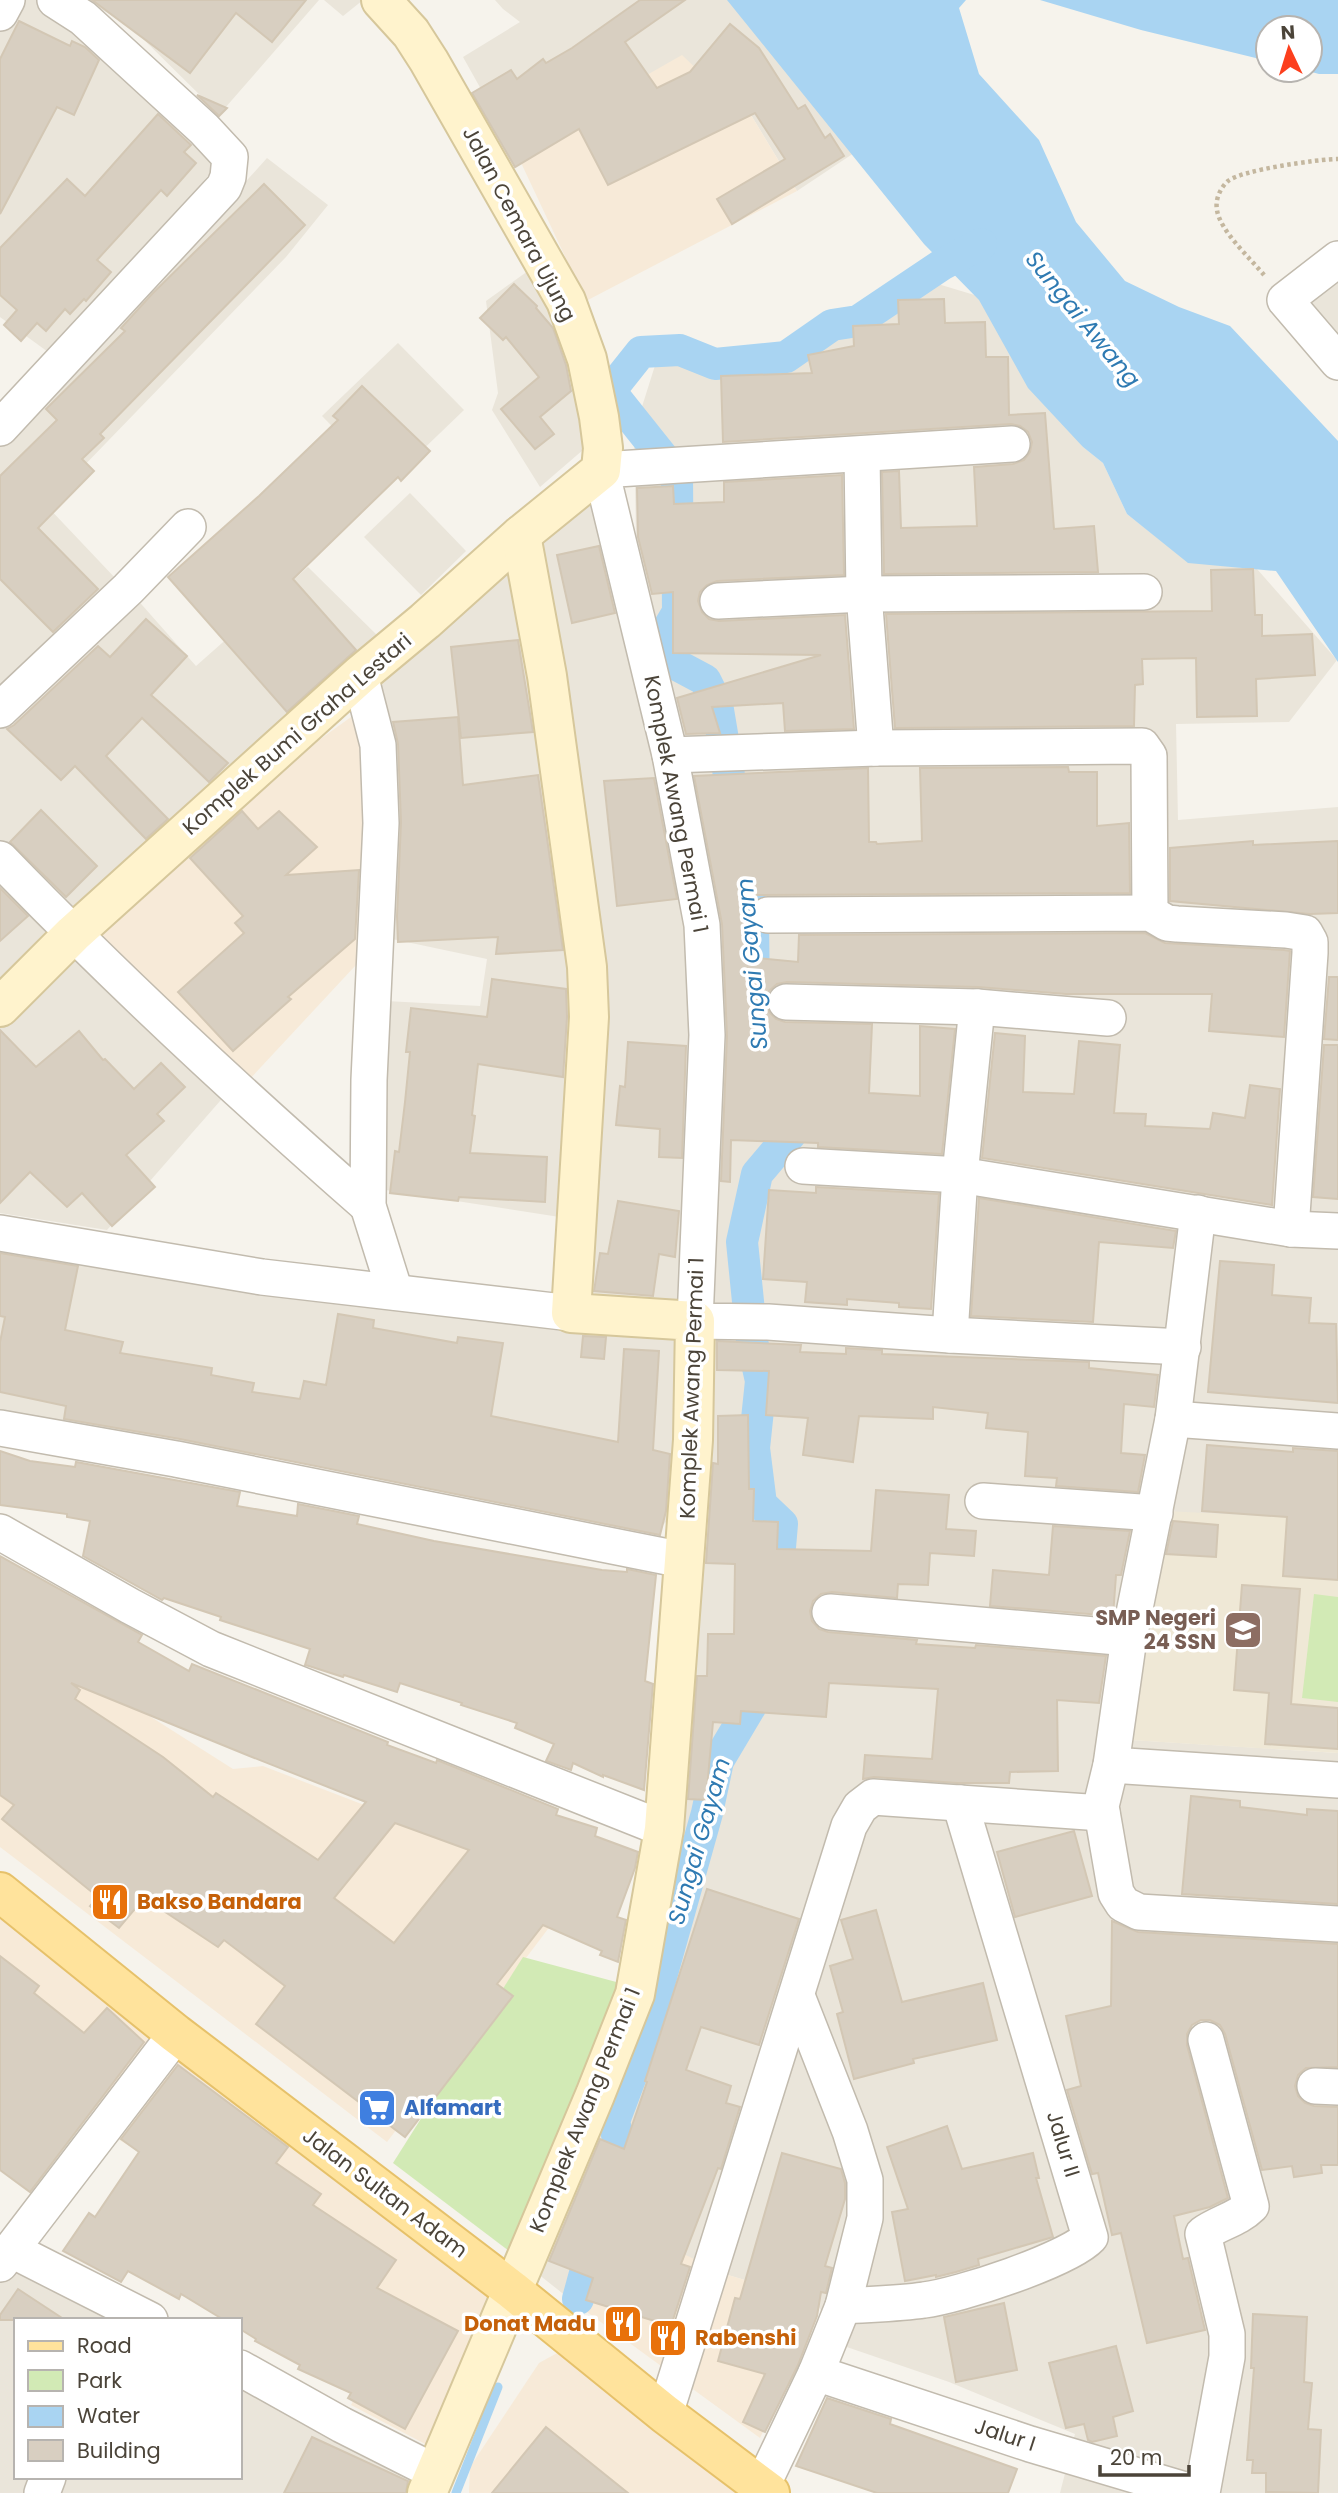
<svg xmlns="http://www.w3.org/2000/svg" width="1338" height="2493" font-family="Poppins,sans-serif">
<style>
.residential{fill:#eae5da}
.commercial{fill:#f7ead8}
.education{fill:#efe8d6}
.green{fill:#d2eab5}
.water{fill:#a9d4f2}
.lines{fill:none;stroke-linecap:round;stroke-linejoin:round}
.stream{stroke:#a9d4f2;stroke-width:9}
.canal{stroke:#a9d4f2;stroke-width:32}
.building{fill:#d8cfc1;stroke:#d3c7b4;stroke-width:2;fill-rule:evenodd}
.street-casing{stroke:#c2bbae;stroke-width:38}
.secondary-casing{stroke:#d6c79b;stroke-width:42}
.primary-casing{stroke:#e6c16a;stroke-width:42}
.path{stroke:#c4b79f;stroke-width:4.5;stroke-dasharray:3.5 3.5;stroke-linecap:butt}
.street{stroke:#fff;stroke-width:35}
.secondary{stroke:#fff3cd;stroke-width:38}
.primary{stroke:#ffe39c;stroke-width:38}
.labels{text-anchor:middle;stroke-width:7;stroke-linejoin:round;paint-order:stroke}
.street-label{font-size:21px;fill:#4b4439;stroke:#fff}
.education-label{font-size:21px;font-weight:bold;fill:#785e54;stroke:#fff;text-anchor:end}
.food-label{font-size:21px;font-weight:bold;fill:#c56008;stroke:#fff;text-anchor:start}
.shop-label{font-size:21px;font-weight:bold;fill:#366cbe;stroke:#fff;text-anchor:start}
.water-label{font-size:23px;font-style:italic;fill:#2e7ab2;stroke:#fff}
</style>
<rect width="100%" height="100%" fill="#f6f3ec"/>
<g class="residential">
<path d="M11,0H60L217,165L55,357L0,317V26Z"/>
<path d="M85,0H319L225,108L214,109L130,26Z"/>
<path d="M324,0H363L343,16Z"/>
<path d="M495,0H781L875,139L797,191L751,115L515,150L463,57L520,22L503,9Z"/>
<path d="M267,158L328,205L286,257L46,505L117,580L0,695V446L53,395Z"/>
<path d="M1338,259V373L1289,295Z"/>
<path d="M542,261L598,437L540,487L492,410L498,393L486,301Z"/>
<path d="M928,281L1001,303L1083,447L1103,463L1127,514L1188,562L1257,569L1337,660L1289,722L1176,724L1178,820L1338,807V1520L1131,1740L1338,1753V2493H1060L1075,2434L949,2382L838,2344L816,2301L728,2275L593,2256L576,2304L528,2266L604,2112L688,1848L675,1819L712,1060L643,655L636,536L634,432L658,356L781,354L835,314Z"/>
<path d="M398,343L464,410L388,483L322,416Z"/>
<path d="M594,481L671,754L696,1004L686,1307L577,1297L602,990L539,551L542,528Z"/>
<path d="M410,493L466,551L421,595L364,537Z"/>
<path d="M514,564L589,969L566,1218L379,1189L386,1001L480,1006L487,959L378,936L374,673Z"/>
<path d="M308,567L383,641L0,981V721L135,597L196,666Z"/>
<path d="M74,946L227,1093L107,1230L0,1213V1016Z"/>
<path d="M0,1226L680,1335L675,1513L663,1525H652L0,1410Z"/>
<path d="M0,2263L145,2320H16V2477H240V2370L435,2472L427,2493H0Z"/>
</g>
<g class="commercial">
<path d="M682,55L730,101L751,115L797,191L586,301L515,150Z"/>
<path d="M351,717L367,767L369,951L248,1081L98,943L115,912L204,823Z"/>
<path d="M0,1612L118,1696L233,1769L263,1766L460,1842L557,1917L387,2142L0,1847Z"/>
<path d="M0,1901L162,2026L97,2113L58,2078L0,2062Z"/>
<path d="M180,2041L492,2297L429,2446L351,2405L390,2328L205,2192L113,2136Z"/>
<path d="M618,2223L728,2275L816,2301L783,2390L760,2438L576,2304L593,2256Z"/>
<path d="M559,2352L752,2493H469L470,2467L539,2363Z"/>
</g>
<path class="education" d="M1166,1511L1338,1520V1753L1130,1740Z"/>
<g class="green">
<path d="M1314,1594L1338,1597V1702L1302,1698Z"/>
<path d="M523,1957L620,1983L509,2251L393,2163Z"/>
</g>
<g class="water">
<path d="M727,0H966L959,8L979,74L1039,140L1076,222L1125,281L1179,307L1230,326L1338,441V662L1276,571L1188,563L1127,514L1103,463L1083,447L1028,388L979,300L924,244Z"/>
<path d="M1040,0H1338V74H1319L1304,70H1310V28H1268V61L1141,30Z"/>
</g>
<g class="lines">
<path class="stream" d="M456,2493L498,2387"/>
<g class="canal">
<path d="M754,1001L753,918L717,704L705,680L675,664L663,637L678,612L677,475L610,391L641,352L680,350L715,364L786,357L832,325L858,321L943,264L981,244"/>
<path d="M780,1590L779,1559L782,1524L761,1504L754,1448L761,1381L752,1341L742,1242L757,1174L806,1116L804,1106"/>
<path d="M609,2187L620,2148L614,2121L640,2052L707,1813L718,1761L752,1704L761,1671"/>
<path d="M578,2299L596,2233"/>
</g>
</g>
<g class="building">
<path d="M92,0H306L272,42L236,13L190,73Z"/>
<path d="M640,0H685L625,42L657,88L690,72L730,24L759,48L798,109L805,105L825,138L830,134L844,156L732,224L717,199L785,159L755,113L608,185L579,129L515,167L472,93L511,70L517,79L543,59L546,63L572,48Z"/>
<path d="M19,21L70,46L72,41L85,47L99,60L74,115L57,107L0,214V59Z"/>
<path d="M197,95L227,108L219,116Z"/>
<path d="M158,114L191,145L184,152L196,163L167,196L161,190L97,260L111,272L86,301L84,299L70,314L65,309L46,331L37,323L21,341L4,325L17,310L0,295V248L67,179L85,196Z"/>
<path d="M264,184L305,225L100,434L104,438L82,459L94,471L38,528L98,589L53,632L0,579V476L57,420L46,409L125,331L121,328L152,294Z"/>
<path d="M514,284L537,306L536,308L553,328L566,365L571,391L540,417L554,434L535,449L501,409L539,377L506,337L503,340L480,318Z"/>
<path d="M944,299L945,323L985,322L986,357H1008L1009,415L1045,413L1054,529L1094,526L1098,572L884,574L882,472L899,471L901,528L977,526L974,467L1013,464L1024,460L1030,452L1032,442L1028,432L1020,426L1011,424L723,442L721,376L812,373L808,355L854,346L853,326L899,324L898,300Z"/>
<path d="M362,386L430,451L401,481L398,477L293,579L356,650L287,712L168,577L259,496L338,420L333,416Z"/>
<path d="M842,475L844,575L717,581L707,585L700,592L698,601L702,612L709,619L719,621L845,615L854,729L785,731L783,703L712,707L720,733L686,734L677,698L821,655L673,653V592L652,594L638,537L637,488L673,486L674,504L724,502V482Z"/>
<path d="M599,546L615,613L572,623L557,555Z"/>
<path d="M1253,569L1255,615H1262V636L1312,634L1315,675L1256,679L1257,716L1197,717L1196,658L1142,659L1143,684L1135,685L1134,726L895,728L886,614L1212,611L1211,570Z"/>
<path d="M146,619L187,656L151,695L228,763L209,782L142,718L106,756L168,819L146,839L75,766L61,780L7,729L14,725L98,646L110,657Z"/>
<path d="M518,640L533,732L461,738L451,647Z"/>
<path d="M458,717L463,785L538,775L563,950L496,954L498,937L398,942L397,916L401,822L398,744L393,722Z"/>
<path d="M1068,767L1069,772H1097V826L1129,823L1130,893L742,895L748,957L798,962L799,935L1145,933L1165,943L1284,950L1290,951L1284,1037L1209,1031L1212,994H1066L978,987L787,982L777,984L769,991L766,1001L769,1012L776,1019L785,1022L872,1024L869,1093L920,1096V1026L955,1029L942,1154L818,1147V1143L731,1140L730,1182L721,1181L727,1036L722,924L694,776L868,768L869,842H876L877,844L922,841L920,768Z"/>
<path d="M654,778L677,899L617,906L604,781Z"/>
<path d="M41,810L97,866L66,897L10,842Z"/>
<path d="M242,811L258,829L279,811L317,847L286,875L359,870L355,939L288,997L291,999L233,1051L178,992L244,933L235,923L243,916L190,858Z"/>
<path d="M1253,841V845L1338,841V913L1310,914L1170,901V848Z"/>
<path d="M0,888L28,916L0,941Z"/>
<path d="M1329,977H1338V1040L1324,1039Z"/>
<path d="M492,979L566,989L567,1017L563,1077L478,1064L472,1115L475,1116L470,1153L547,1157L545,1202L459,1197L458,1201L390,1193L395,1151L399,1152L405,1102L410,1052H406L411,1008L487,1017Z"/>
<path d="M0,1030L36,1067L79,1031L103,1060L105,1059L134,1089L161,1063L185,1087L157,1114L164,1121L126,1155L155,1187L112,1226L82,1193L67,1207L30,1172L0,1203Z"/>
<path d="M995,1033L1025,1036L1023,1092L1074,1094L1079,1041L1120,1045L1114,1113L1146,1114L1145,1126L1210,1129L1213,1113L1245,1118L1250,1085L1280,1089L1272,1205L982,1158Z"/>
<path d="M628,1042L686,1046L682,1158L659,1157L660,1129L616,1125L620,1086L625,1087Z"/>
<path d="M1324,1045H1338V1199L1313,1197Z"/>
<path d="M816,1187L939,1194L931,1309L899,1307V1303L847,1299V1305L805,1302L807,1282L763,1279L769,1190L816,1193Z"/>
<path d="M979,1198L1176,1231L1173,1248L1099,1242L1093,1322L971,1316Z"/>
<path d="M618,1201L679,1211L675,1257L659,1254L653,1296L594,1291L600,1253L608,1254Z"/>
<path d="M0,1253L78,1266L65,1330L123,1342L120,1353L212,1368L211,1375L254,1383L252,1392L300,1399L304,1381L326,1385L338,1314L374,1320L373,1328L457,1343L458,1337L503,1343L491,1416L618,1442L624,1349L659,1351L653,1450L670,1454L666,1511L660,1535L180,1439L64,1419L66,1406L0,1392V1342L5,1317L0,1316Z"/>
<path d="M1220,1261L1274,1265L1272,1295L1311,1298L1309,1323L1336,1324L1338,1403L1208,1392Z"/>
<path d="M583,1336L606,1337L604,1359L581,1357Z"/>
<path d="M717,1341L801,1345L800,1352L846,1354V1348L882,1350V1354L1089,1362V1368L1158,1375L1154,1407L1124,1404L1121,1453L1145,1455L1138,1492L1056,1486L1057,1478L1025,1476L1028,1432L986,1428L988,1413L933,1407V1419L859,1416L853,1462L803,1455L808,1418L766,1415L769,1371L717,1370Z"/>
<path d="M748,1415L749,1489H754L753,1521L778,1522L777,1549L871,1551L876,1490L949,1495L946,1529L976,1531L974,1556L930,1553L928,1585L898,1584L897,1598L832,1592L821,1594L813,1601L810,1611L812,1621L819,1629L828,1632L917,1640L916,1644L975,1648L976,1645L1106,1656L1099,1703L1057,1700L1058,1771L1010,1772L1009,1783H957L874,1777L863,1779L865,1755L932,1759L938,1689L829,1683L826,1717L741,1711L740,1724L713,1722L706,1800L688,1799L697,1676H707L708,1634H734L735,1564L706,1563L713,1463L718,1464V1416Z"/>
<path d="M1207,1445L1293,1452V1448L1338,1451V1580L1283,1576L1287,1517L1202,1511Z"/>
<path d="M0,1451L30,1461L75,1467L76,1462L240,1492L237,1506L297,1516L298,1504L359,1516L357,1524L434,1541L602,1570L627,1572V1569L656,1575L645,1681L653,1684L644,1790L603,1775V1777L573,1763L571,1770L546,1761L554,1744L515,1728L517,1723L461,1705L462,1703L400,1683L397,1692L344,1675L343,1677L309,1666L305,1665L310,1649L220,1620L221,1617L164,1598L162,1600L83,1556L90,1521L67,1517V1514L0,1505Z"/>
<path d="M1173,1521L1218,1525L1216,1557L1166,1554Z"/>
<path d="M1053,1526L1130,1531L1121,1575H1116L1113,1616L990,1606L993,1570L1049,1575Z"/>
<path d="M0,1556L142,1635L138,1642L189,1671L192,1664L388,1742L387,1745L436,1763L437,1760L558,1809L556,1815L597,1828L595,1836L638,1852L635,1868L617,1917L626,1920L618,1962L600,1955L602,1951L543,1925L497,1984L513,1996L405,2137L256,2024L285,1986L224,1940L218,1947L144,1898L119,1928L90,1906L98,1897L2,1819L14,1805L0,1795ZM71,1683L247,1755L366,1802L318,1860L216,1793L213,1797L163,1757L75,1699L80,1690ZM395,1823L469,1850L394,1943L334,1898Z"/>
<path d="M1242,1585L1300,1589L1291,1704L1338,1708V1749L1265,1744L1269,1693L1234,1690Z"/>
<path d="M1191,1796L1240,1801V1807L1307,1815V1809L1338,1811V1904L1182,1894Z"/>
<path d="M1074,1831L1092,1896L1015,1917L997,1852Z"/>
<path d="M707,1889L799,1919L759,2045L701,2027L686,2070L731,2086L726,2103L740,2107L721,2169L718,2168L681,2264L690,2267L671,2326L586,2300L593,2278L549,2261L600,2139L624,2149L647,2082L645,2081Z"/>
<path d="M876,1910L902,2002L983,1983L997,2040L913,2059L914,2063L854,2079L837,2014L843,2012L830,1966L853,1959L841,1920Z"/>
<path d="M1112,1921L1138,1932L1338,1944V2067L1306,2068L1298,2075L1295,2086L1298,2096L1305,2103L1314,2106L1338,2107V2165H1321L1322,2173L1294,2177L1292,2166L1262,2170L1225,2034L1220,2025L1210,2020H1201L1192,2025L1187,2034V2045L1228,2198L1210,2207L1174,2216L1183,2259L1188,2258L1205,2330L1147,2343L1121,2233L1112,2235L1098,2173L1092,2174L1067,2090L1081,2086L1066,2016L1111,2006Z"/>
<path d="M0,1956L39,1986L34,1993L84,2033L107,2008L144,2042L30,2192L0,2170Z"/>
<path d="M178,2065L288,2147L276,2163L321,2194L313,2205L396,2260L377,2288L458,2331L405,2429L348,2398L351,2393L298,2369L300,2365L255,2341L256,2339L240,2329V2320H224L181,2294L179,2299L128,2271L121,2282L63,2251L89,2213L95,2217L139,2152L121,2139Z"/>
<path d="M947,2126L962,2169L1033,2153L1039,2178H1036L1053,2237L978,2259L979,2265L956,2272L936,2277V2275L905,2281L892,2212L908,2209L887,2147Z"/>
<path d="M782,2153L841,2169L845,2183V2199L825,2266L832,2268L826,2293L821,2292L817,2316L798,2365L765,2432L743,2422L765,2374L718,2361L735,2298L740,2299Z"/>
<path d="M18,2289L65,2320H0V2315Z"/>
<path d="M1004,2303L1017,2370L956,2382L944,2317Z"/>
<path d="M1253,2314L1307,2317L1304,2382L1312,2383L1308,2429L1321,2430L1318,2493L1266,2492V2473H1252L1253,2460H1247L1254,2368H1251Z"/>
<path d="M1116,2346L1133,2411L1113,2417L1117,2436L1092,2442L1088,2440L1084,2424L1066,2428L1049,2363Z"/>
<path d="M827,2398L891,2419L890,2424L1017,2469L1008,2493H877L796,2466Z"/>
<path d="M546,2427L628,2493H492Z"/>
<path d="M312,2437L408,2481L406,2493H284Z"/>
</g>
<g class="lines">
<defs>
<g id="street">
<path d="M0,13L7,0"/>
<path d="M1338,259L1285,300L1338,362"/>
<path d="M0,428L224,187L228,177L230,157L204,129L83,18L55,0"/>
<path d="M1012,444L601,470L670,755L702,925L707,1035L695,1321L768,1322L950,1335L1183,1347"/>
<path d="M862,454L864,594L876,748"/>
<path d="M718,601L864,594L1144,592"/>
<path d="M360,675L378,745L381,823L369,1080L368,1206L395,1292"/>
<path d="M0,710L128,589L188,527"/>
<path d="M670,755L876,748L1142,746L1149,756L1150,913"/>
<path d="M0,859C117,980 241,1095 368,1206"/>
<path d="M768,915L1150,913L1167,923L1177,924L1286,930L1305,933L1310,942V953L1291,1229"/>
<path d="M786,1002L977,1007L1108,1018"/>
<path d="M803,1166L960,1175L1291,1229L1338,1231"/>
<path d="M1198,1213L1173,1419L1129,1638L1111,1765L1101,1806L1116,1893L1123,1904L1139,1912L1338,1924"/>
<path d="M0,1233L262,1277L571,1313"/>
<path d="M950,1335L960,1175L977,1007"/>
<path d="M1173,1419L1338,1431"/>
<path d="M0,1428L176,1459L683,1560"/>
<path d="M983,1501L1155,1513"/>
<path d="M0,1532L130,1606L211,1649L664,1829"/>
<path d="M830,1612L1129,1638"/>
<path d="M1111,1765L1338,1780"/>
<path d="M1315,2086L1338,2087"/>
<path d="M12,2250L150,2320"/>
<path d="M0,2264L176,2034"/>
<path d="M843,2306C870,2304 898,2304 924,2300C958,2296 1068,2260 1090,2237L960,1803"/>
<path d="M240,2368L342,2425L435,2472"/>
<path d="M816,2373L1030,2444L1195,2493"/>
<path d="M665,2414L849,1826L860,1807L873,1797L1102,1813"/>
<path d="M762,2486L816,2373L843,2306L865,2218V2180L850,2131L797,1996"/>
<path d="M42,2493L48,2477"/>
<path d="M1202,2493L1227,2357V2334L1203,2234C1218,2223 1238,2219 1251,2206L1206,2040"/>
</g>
<g id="secondary">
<path d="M0,1007L73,934L360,675L425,621L521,535L601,470L603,448L599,417L587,359L566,301L429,61L411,33L381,0"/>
<path d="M427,2493L595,2095L635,1994L664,1829L693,1440L695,1321L571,1313L589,1017L587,967L547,676L521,535"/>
</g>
<path id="primary" d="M0,1892L176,2034L512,2290L665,2414L770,2493"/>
</defs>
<use href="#street" class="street-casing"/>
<use href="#secondary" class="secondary-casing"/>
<use href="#primary" class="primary-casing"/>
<path class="path" d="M1264,275C1251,259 1220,231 1217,210C1215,200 1220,188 1228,181C1241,170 1319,159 1338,159"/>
<use href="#street" class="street"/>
<use href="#secondary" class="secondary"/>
<use href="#primary" class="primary"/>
</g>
<defs>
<symbol id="school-square" viewBox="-11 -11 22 22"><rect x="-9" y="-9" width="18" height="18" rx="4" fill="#8d6e63" stroke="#fff"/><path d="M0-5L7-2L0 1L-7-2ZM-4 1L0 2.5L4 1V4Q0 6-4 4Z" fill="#fff"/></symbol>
<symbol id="restaurant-square" viewBox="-11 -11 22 22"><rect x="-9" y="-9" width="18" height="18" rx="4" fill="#e8710a" stroke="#fff"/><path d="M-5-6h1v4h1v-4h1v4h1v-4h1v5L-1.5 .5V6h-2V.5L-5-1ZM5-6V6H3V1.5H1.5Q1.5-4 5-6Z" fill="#fff"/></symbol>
<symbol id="supermarket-square" viewBox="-11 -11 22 22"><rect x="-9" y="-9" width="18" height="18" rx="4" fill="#3f7fe0" stroke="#fff"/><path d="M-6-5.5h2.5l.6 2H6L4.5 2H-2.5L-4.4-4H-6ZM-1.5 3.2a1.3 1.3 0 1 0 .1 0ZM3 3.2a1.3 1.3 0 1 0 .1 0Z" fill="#fff"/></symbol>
</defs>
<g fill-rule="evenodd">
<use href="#school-square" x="1221" y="1608" width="44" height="44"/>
<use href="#restaurant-square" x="88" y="1880" width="44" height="44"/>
<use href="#supermarket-square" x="355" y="2086" width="44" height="44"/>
<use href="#restaurant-square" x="601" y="2302" width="44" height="44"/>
<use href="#restaurant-square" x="646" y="2316" width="44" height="44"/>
</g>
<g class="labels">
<g class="street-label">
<text transform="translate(519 224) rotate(62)" y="7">Jalan Cemara Ujung</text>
<text transform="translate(297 734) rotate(-41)" y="7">Komplek Bumi Graha Lestari</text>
<text transform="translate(676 804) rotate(79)" y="7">Komplek Awang Permai 1</text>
<text transform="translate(692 1388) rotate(-88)" y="7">Komplek Awang Permai 1</text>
<text transform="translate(585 2110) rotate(-68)" y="7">Komplek Awang Permai 1</text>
<text transform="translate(1063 2144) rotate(73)" y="7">Jalur II</text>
<text transform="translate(385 2193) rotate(37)" y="7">Jalan Sultan Adam</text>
<text transform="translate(1005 2435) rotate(18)" y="7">Jalur I</text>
</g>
<g class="education-label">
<text x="1216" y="1625">SMP Negeri<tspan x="1216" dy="24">24 SSN</tspan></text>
</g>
<g class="food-label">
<text x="137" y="1909">Bakso Bandara</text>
<text x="596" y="2331" text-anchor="end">Donat Madu</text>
<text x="695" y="2345">Rabenshi</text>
</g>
<g class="shop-label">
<text x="404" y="2115">Alfamart</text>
</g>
<g class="water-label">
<text transform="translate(1083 319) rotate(51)" y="8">Sungai Awang</text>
<text transform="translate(752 964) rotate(-95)" y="8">Sungai Gayam</text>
<text transform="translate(699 1841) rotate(-74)" y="8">Sungai Gayam</text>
</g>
</g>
<rect x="14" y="2318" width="228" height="161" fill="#ffffff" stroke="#b7b4b0" stroke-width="2"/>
<rect x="28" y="2341" width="35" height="10" fill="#ffe39c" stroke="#b7b4b0" stroke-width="2"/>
<text x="77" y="2353" font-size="21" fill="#4b4439">Road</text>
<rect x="28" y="2370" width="35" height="21" fill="#d2eab5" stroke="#b7b4b0" stroke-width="2"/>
<text x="77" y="2388" font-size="21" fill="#4b4439">Park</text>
<rect x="28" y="2406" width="35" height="21" fill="#a9d4f2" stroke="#b7b4b0" stroke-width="2"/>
<text x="77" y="2423" font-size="21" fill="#4b4439">Water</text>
<rect x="28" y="2440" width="35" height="21" fill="#d8cfc1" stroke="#b7b4b0" stroke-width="2"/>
<text x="77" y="2458" font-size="21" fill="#4b4439">Building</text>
<g transform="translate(1289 49) rotate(356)"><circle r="33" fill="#ffffff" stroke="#b7b4b0" stroke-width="2"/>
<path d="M0-5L12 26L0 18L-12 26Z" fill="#fc3f1d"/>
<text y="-10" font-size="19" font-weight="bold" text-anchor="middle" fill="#4b4439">N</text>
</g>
<path d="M1100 2465v10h89v-10" fill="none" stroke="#4b4439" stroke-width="3.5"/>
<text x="1110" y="2465" font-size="21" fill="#4b4439" stroke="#ffffff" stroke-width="5" paint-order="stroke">20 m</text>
</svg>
